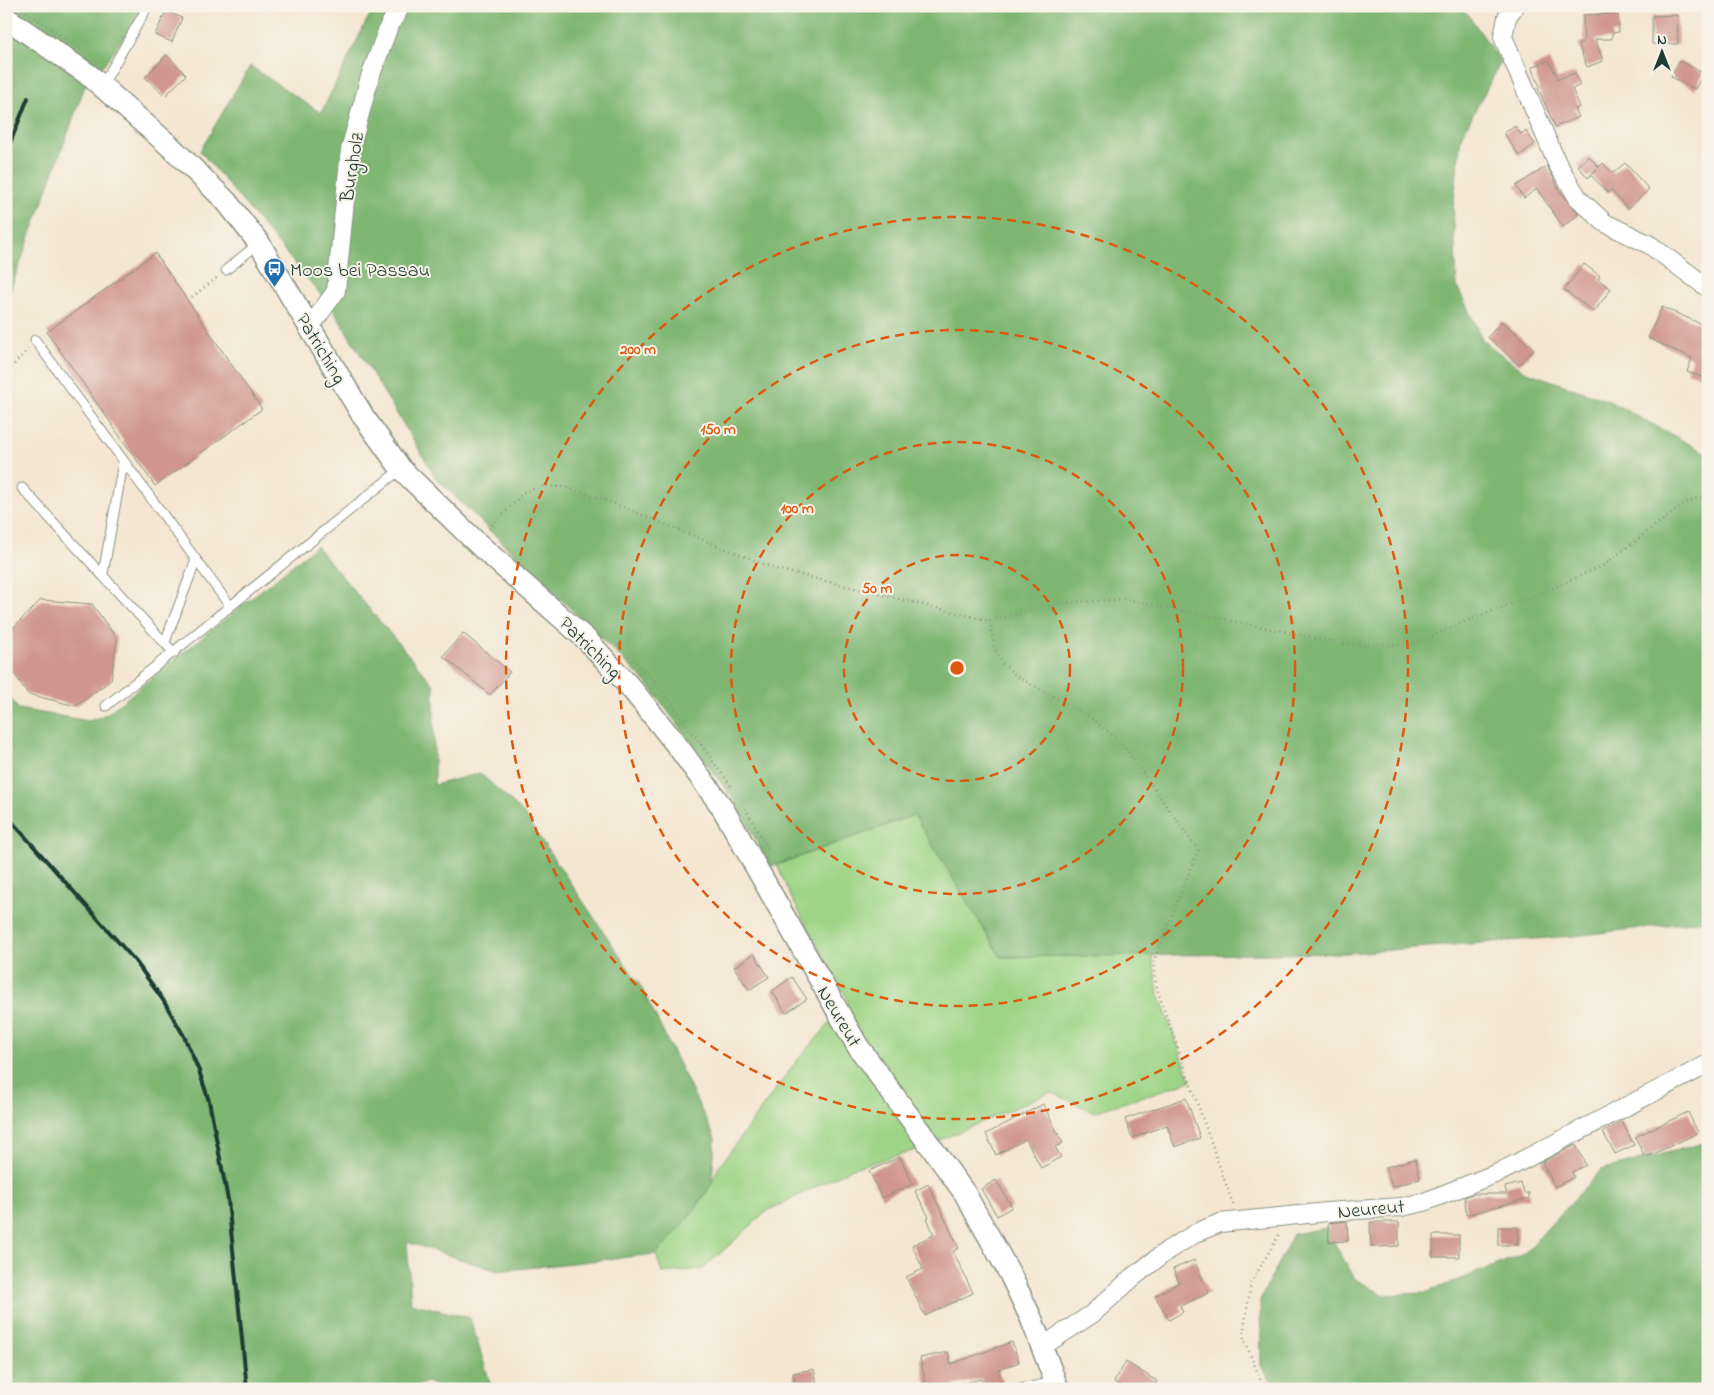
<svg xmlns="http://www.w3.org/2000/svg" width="1714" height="1395" font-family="'Indie Flower',sans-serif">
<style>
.green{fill:#9dd485;stroke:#5e885c}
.forest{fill:#7eb672;stroke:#4e7a53}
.building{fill:#cf958e}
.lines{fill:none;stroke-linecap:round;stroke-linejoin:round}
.service-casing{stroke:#8a9282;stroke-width:11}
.minor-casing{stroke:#8a9282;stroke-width:20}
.tertiary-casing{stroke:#8a9282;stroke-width:24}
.path{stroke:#8a9282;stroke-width:2.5;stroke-dasharray:1 4;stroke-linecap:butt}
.service{stroke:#fff;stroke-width:9}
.minor{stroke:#fff;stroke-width:18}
.tertiary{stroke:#fff;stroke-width:21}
.rail{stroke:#1f3d34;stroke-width:4}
.path-bridge{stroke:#8a9282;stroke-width:2.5;stroke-dasharray:1 4;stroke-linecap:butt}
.ring{fill:none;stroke:#de580e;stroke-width:2.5;stroke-dasharray:9 6}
.labels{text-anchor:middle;stroke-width:4;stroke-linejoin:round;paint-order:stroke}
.street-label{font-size:20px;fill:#1f3d34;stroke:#f7f3e8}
.poi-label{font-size:20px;fill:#1f3d34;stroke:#f7f3e8;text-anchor:start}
.centre{fill:#de580e;stroke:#f7f3e8;stroke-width:2.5}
.ring-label{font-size:15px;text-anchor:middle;font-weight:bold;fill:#de580e;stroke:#f7f3e8;stroke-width:4;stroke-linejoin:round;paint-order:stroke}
</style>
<rect width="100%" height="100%" fill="#f7f3e8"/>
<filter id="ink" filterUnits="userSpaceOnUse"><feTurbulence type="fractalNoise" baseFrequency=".02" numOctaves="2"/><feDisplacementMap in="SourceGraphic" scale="10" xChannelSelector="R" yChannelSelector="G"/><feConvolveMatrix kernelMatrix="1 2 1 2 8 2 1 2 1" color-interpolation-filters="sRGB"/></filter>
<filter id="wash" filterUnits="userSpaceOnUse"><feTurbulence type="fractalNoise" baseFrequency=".0096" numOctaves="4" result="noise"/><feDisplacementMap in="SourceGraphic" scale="20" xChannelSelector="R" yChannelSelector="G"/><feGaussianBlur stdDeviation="1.12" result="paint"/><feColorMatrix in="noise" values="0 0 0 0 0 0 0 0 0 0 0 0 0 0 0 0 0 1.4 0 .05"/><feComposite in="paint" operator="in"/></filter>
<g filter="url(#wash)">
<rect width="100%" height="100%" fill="#f4e6d1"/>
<g class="green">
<path d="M914,815L1001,957L1152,955L1158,992L1191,1081L1094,1112L1051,1092L938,1141L868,1044L846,1010L848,1000L791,897L777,865Z"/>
<path d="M832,1021L923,1148L853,1168L767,1211L703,1269L662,1273L656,1254C681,1227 706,1202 718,1168L795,1063Z"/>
</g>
<g class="forest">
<path d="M6,6H147L102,67L89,75L6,302Z"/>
<path d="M374,6H1452L1468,14L1501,62L1461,137L1453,206L1457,286L1483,341L1524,371L1609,401L1708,454V920L1574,936L1349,953L1001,957L914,815L770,867L736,803L647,683L437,479L332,308L200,151L250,66L321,113Z"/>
<path d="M316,546L434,685V785L480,773L523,813L641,987L715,1138L712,1184L682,1226L656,1254L498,1271L407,1242L411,1303L470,1318L492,1389H443L427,1382L410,1389H6V691L18,709L89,721L107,714Z"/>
<path d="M1708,1142V1389H1276L1261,1366L1260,1300L1293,1234L1326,1228L1355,1279L1384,1295L1425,1293L1524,1254L1601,1170Z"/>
</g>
<g id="blocks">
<g class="building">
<path d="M166,11L182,18L172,42L155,35Z"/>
<path d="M1618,14L1619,32L1612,33V39H1595L1603,61L1587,67L1578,44L1584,41L1583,15Z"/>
<path d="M1677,15L1678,44H1652V16Z"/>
<path d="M167,55L186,75L165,96L145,77Z"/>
<path d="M1549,60L1558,79L1575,73L1580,85L1572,89L1580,107L1575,109L1579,117L1555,127L1538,88L1540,87L1532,67Z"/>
<path d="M1679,61L1704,73L1695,89L1671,77Z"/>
<path d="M1515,126L1521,134L1526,131L1535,144L1519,156L1504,133Z"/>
<path d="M1589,156L1599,167L1588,178L1578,166Z"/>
<path d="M1603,163L1613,173L1625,163L1649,189L1628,209L1611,190L1608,193L1591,175Z"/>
<path d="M1547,166L1560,191L1579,214L1563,227L1537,189L1524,198L1516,186Z"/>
<path d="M155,253L262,409L155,486L47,332Z"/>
<path d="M1584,264L1600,276L1598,279L1611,289L1594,312L1564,290Z"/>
<path d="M1662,307L1708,327V379L1687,372L1692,358L1648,338Z"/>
<path d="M1502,321L1534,349L1519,365L1488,337Z"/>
<path d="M41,600L92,604L117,639L111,680L76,706L28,694L11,669L12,629Z"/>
<path d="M463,633L510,672L490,695L443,656Z"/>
<path d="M754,954L769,977L749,990L734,967Z"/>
<path d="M792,977L807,999L786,1013L772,991Z"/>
<path d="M1186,1098L1200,1138L1175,1147L1167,1125L1132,1138L1125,1119Z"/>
<path d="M1043,1104L1063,1143L1055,1147L1061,1157L1041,1168L1026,1139L996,1155L986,1134Z"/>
<path d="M1688,1112L1698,1133L1645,1158L1635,1137Z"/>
<path d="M1622,1122L1634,1145L1615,1154L1603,1132Z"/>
<path d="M1576,1145L1586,1165L1572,1172L1574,1177L1555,1187L1542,1162Z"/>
<path d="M900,1157L913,1184L882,1198L869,1171Z"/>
<path d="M1415,1159L1420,1179L1392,1187L1386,1167Z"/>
<path d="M996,1180L1012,1207L997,1216L981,1189Z"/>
<path d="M1521,1183L1524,1193H1529V1198L1466,1215L1465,1197L1472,1194H1507L1505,1187Z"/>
<path d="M928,1184L959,1248L953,1251L973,1293L925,1316L906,1277L923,1269L912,1245L934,1235L927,1218L929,1217L915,1191Z"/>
<path d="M1347,1221L1348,1241L1329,1242L1328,1223Z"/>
<path d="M1370,1222H1399V1246L1371,1247Z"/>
<rect x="1498" y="1227" width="20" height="18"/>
<rect x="1433" y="1235" width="26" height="22"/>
<path d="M1194,1260L1209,1293L1180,1306L1183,1312L1169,1320L1155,1296L1179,1282L1173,1269Z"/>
<path d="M1012,1342L1019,1362L998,1370L1003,1383L984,1389L981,1379L939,1389H927L920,1358L948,1352L951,1364Z"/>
<path d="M1126,1362L1157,1381L1152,1389H1126L1114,1382Z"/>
<path d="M814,1369L818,1389H796L793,1373Z"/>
</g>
</g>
</g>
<g filter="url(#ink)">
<use href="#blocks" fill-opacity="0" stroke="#8a9282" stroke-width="1"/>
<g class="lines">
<defs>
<g id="service">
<path d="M102,86L148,6"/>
<path d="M226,270L259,243"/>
<path d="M35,340L230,606"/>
<path d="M22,488L174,653"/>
<path d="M103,574L123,463"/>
<path d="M165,642L196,560"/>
<path d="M106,706L401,469"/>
<path d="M1021,1389L1055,1382"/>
</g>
<g id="minor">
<path d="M1515,6L1507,17L1503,37L1557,163L1578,198L1605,223L1650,245L1708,288"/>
<path d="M310,327L336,291L350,150L370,77L389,26L401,6"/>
<path d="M1043,1346L1092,1314L1132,1278L1168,1250L1198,1232L1220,1223L1239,1221L1327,1212L1401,1207L1424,1202L1500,1172L1708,1064"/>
</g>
<path id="tertiary" d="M6,18L89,75L172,148L226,201L259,243L363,416L401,469L477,543L587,640L631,688L679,748L722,807L857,1045L964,1192L1010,1274L1031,1318L1058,1389"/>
</defs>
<use href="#service" class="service-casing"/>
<use href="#minor" class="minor-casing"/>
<use href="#tertiary" class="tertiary-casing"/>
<g class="path">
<path d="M192,297L218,277"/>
<path d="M6,382L9,370L28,349"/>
<path d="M489,529L525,491L543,486L563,487L600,498L776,569L990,621L1061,603L1124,599L1345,644L1411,645L1476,617L1540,594L1604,565L1685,503L1700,497L1708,498"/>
<path d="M990,621L994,648L1003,664L1018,677L1087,715L1119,740L1198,850L1154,960V974L1158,992L1234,1207"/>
<path d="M618,645L657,684L731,786"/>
<path d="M745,808L768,849"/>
<path d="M418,1389L437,1387L439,1389"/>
<path d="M1264,1389L1243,1336L1251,1283L1280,1233"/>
</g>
<use href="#service" class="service"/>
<use href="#minor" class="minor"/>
<use href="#tertiary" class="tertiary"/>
<g class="rail">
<path d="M6,153L28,98"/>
<path d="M6,815L136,962L163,1000L184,1036L199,1071L209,1101L228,1200L247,1389"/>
</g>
<path class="path-bridge" d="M18,6L87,54"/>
</g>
</g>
<g class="ring">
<circle cx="957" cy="668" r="113"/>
<circle cx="957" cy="668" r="226"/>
<circle cx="957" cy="668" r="338"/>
<circle cx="957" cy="668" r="451"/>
</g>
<defs>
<symbol id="bus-pin" viewBox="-11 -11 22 30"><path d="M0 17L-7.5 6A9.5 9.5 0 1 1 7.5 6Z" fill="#1f6fb2" stroke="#f7f3e8"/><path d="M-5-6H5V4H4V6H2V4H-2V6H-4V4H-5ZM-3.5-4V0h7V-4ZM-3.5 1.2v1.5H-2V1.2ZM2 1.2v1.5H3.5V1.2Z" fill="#fff"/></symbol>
</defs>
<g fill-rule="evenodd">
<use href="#bus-pin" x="262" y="256" width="25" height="34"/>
</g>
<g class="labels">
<g class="street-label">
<text transform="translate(351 167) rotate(-81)" y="7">Burgholz</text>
<text transform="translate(322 348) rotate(59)" y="7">Patriching</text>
<text transform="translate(591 647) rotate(45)" y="7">Patriching</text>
<text transform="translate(840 1016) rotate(59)" y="7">Neureut</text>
<text transform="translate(1371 1208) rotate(-5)" y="7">Neureut</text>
</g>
<g class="poi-label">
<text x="290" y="276">Moos bei Passau</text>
</g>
</g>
<circle cx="957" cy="668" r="8" class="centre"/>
<g class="ring-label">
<text x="638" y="354">200 m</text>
<text x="718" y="434">150 m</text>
<text x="797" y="513">100 m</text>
<text x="877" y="593">50 m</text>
</g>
<rect width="1714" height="1395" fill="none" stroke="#f7f3e8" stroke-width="25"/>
<g transform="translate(1662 52)" stroke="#f7f3e8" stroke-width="4" paint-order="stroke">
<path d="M0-4L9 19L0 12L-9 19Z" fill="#1f3d34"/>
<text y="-8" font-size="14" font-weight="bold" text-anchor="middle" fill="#1f3d34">N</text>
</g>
</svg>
